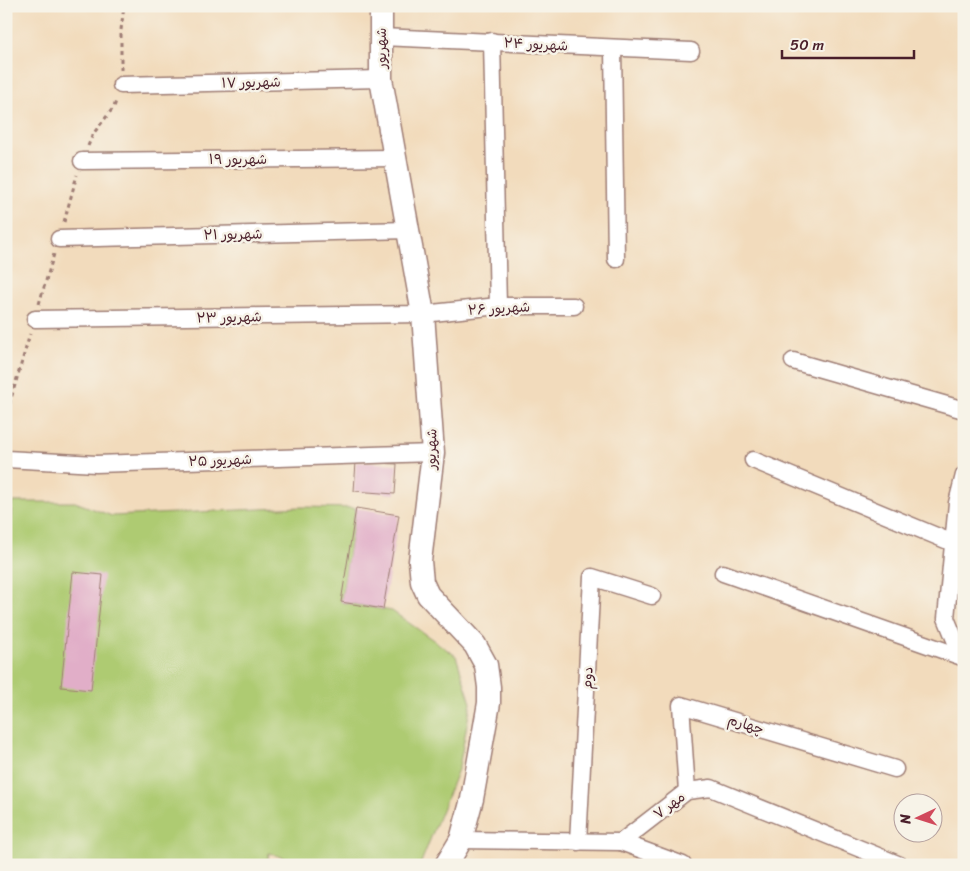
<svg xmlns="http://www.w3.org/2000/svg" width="970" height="871" font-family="Sriracha,'Playpen Sans Arabic',sans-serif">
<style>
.green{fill:#aecb72;stroke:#7c754e}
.building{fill:#e1aec8}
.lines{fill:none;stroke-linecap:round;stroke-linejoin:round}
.street-casing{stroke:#9e7d74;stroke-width:19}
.secondary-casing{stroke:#9e7d74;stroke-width:25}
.path{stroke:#9e7d74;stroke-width:3;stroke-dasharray:4 4;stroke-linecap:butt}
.street{stroke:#fff;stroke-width:16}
.secondary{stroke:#fff;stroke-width:22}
.labels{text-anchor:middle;stroke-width:5;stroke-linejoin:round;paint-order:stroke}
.street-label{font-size:14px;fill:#4a1f2b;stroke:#f7f3e8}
</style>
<rect width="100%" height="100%" fill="#f7f3e8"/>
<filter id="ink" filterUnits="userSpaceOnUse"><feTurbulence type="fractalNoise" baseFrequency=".02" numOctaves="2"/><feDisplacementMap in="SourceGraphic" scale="10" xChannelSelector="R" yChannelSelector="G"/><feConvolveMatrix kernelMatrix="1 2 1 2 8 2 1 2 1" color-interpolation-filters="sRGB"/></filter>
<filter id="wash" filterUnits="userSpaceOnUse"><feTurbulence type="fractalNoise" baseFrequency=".0096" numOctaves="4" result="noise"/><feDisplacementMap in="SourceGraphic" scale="20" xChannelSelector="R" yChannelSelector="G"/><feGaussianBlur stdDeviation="1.12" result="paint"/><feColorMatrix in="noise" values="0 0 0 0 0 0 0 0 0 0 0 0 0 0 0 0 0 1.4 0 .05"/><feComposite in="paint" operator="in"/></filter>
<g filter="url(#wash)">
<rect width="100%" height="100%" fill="#f2dbbc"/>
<path class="green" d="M12,502H75L112,516L302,507L356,508L341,602L392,611L456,656L471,703L459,767L420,865H307L269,853L267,865H6V580Z"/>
<g id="blocks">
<g class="building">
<path d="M356,462L397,464L395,494L354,491Z"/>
<path d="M356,508L399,515L383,609L341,602Z"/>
<path d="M73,572L103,575L91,690L61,687Z"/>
</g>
</g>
</g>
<g filter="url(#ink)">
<use href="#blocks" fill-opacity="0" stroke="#9e7d74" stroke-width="1"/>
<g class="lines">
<defs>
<g id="street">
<path d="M381,37L691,51"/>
<path d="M492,41L498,306"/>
<path d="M613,48L616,259"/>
<path d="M121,85L381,79"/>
<path d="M82,161L395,158"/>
<path d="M59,239L408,230"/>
<path d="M35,319L423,314L498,306H574"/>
<path d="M793,361L964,410"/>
<path d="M6,459L96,464L433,453"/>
<path d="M753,460L953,543"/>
<path d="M964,475L957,503L946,618L962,657L964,658"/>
<path d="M723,573L962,657"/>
<path d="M687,791L681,705L895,769"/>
<path d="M461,840L621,842L687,791L711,788L900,865"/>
<path d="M578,842L592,577L652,596"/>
<path d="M621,842L683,865"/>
</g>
<path id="secondary" d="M381,6V79L423,314L433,453L420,561L422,582L428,595L475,645L486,665L489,687V703L472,799L461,840L446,865"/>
</defs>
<use href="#street" class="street-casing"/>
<use href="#secondary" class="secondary-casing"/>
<g class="path">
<path d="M121,70V30L124,6"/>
<path d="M88,146L93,134L114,107L116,101"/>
<path d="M64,222L77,175"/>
<path d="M39,304L54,254"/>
<path d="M7,444L10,402L30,334"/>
</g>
<use href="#street" class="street"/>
<use href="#secondary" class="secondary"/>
</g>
</g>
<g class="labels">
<g class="street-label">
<text transform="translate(536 44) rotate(3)" y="5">شهریور ۲۴</text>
<text transform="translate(381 48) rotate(-90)" y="5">شهریور</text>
<text transform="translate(251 82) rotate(-1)" y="5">شهریور ۱۷</text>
<text x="238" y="164">شهریور ۱۹</text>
<text transform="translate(233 234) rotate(-1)" y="5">شهریور ۲۱</text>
<text transform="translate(499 308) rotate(-3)" y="5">شهریور ۲۶</text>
<text transform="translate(229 317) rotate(-1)" y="5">شهریور ۲۳</text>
<text transform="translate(431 449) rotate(-89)" y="5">شهریور</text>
<text transform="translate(220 460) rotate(-2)" y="5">شهریور ۲۵</text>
<text transform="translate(587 678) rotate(-87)" y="5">دوم</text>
<text transform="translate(746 724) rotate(17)" y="5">چهارم</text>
<text transform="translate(669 805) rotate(-37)" y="5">مهر ۷</text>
</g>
</g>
<rect width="970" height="871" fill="none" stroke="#f7f3e8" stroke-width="25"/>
<g transform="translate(918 818) rotate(266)"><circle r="24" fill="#f7f3e8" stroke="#b29e9c"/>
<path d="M0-4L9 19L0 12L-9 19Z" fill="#d1495b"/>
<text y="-8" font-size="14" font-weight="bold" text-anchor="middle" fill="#4a1f2b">N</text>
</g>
<path d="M782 50v8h132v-8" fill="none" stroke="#4a1f2b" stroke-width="2.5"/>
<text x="790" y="50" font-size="15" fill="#4a1f2b" stroke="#f7f3e8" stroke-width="4" paint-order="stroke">50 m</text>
</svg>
